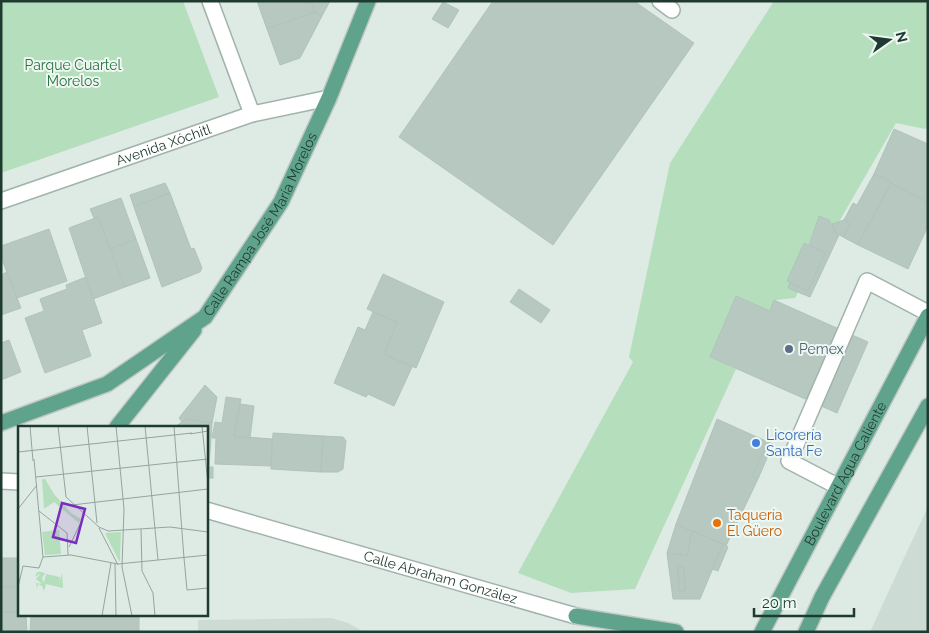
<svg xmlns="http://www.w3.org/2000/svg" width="929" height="633" font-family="Raleway,sans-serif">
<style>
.built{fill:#ccdbd3}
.green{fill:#b5debd}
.building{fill:#b6c8c0;stroke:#b0c4bb;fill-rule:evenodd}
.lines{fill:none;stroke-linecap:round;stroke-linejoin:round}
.minor-casing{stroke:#a1b3ab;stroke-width:18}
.major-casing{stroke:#c0c8c5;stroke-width:18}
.minor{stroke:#fff;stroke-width:15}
.major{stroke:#60a38d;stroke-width:15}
.service-dot{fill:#5c6f8a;stroke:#eef7f2;stroke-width:2}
.shop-dot{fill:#3f7fe0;stroke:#eef7f2;stroke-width:2}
.food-dot{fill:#e8710a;stroke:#eef7f2;stroke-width:2}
.labels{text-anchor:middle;stroke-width:4;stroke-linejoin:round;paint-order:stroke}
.park-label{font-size:14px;fill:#27743f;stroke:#eef7f2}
.street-label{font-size:14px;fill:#1f3b31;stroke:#eef7f2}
.service-label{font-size:14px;fill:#4e5e75;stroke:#eef7f2;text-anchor:start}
.shop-label{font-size:14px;fill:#366cbe;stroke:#eef7f2;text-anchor:start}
.food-label{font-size:14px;fill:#c56008;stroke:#eef7f2;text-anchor:start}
.inset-road{fill:none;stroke:#92a59c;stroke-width:1}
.view{fill:#7b2cbf;fill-opacity:0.15;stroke:#7b2cbf;stroke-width:2.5}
.inset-edge{fill:none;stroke:#1f3b31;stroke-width:2.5}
</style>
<rect width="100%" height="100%" fill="#deebe4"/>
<g class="built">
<path d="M928,507V632H870L904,558Z"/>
<path d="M332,618L348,623L364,632H198V620Z"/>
</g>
<g class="green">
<path d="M1,1H183L219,97L1,173Z"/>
<path d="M774,1H928V125L925,129L896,123L795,298L775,300L770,311L736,296L710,357L736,369L635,589L571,593L518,573L633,362L629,357L670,163Z"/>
</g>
<g class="building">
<path d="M257,1H305V3L311,2L315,12L267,29Z"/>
<path d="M305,1H330L322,16L315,14L311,2L305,3Z"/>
<path d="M493,1H634L694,43L553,245L399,137Z"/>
<path d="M443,2L459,10L448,28L432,19Z"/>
<path d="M315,12L322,16L300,58L280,65L267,29Z"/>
<path d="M894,129L928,144V202L874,174Z"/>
<path d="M874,174L891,182L858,245L843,237L850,224L844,220L853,203L857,205Z"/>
<path d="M165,183L170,193L134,207L130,195Z"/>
<path d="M891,183L928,202V226L908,269L858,245Z"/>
<path d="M170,193L191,249L194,248L202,268L200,272L162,287L134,207Z"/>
<path d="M121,198L136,239L110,249L98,217L94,218L90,209Z"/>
<path d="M819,216L829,220L836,233L839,235L810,297L788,288L790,282L808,291L825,253L809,246Z"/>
<path d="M98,217L125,287L93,299L69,228Z"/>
<path d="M844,220L850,224L843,237L836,233L832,224Z"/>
<path d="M49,229L67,281L17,298L1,257V246Z"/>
<path d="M136,239L150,278L125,287L110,249Z"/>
<path d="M804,243L825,253L808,291L787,281Z"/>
<path d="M7,272L21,308L1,315V275Z"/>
<path d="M383,274L444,302L416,368L384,354L397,322L367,309Z"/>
<path d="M86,277L102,323L82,330L91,356L45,373L25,318L44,311L40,299L67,289L66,285Z"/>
<path d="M519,289L550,310L541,323L510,302Z"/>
<path d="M736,296L770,311L774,300L868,342L837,413L710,357Z"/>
<path d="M373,312L397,322L384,354L412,367L394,406L368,394L366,397L334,383L358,327L365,330Z"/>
<path d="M9,340L21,372L1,380V343Z"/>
<path d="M205,385L217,397L212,423L186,419L182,422L179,418Z"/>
<path d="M226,397L241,399L234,436L272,439L271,466L215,464L216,438H212L215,422L222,423Z"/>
<path d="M240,404L254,406L250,438L234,436Z"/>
<path d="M186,419L212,423L209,467H206V427H175Z"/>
<path d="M717,419L768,442L752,476L758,479L726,546L676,524Z"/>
<path d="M273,433L323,436L321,472L271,469Z"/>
<path d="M323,436L343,437L346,441L343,469L338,472H321Z"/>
<path d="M768,442L773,444L758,479L752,476Z"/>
<rect x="206" y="467" width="7" height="11"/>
<path d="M676,524L692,531L687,556L667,553Z"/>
<path d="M692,531L723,544L700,599H673L667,553L687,556ZM678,567H684L685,591H679Z"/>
<path d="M723,544L728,547L718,571L712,569Z"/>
<rect x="1" y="558" width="18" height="29"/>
<path d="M678,567H684L685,591H679Z"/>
<rect x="1" y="587" width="18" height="25"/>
<path d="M1,612H19V614H26L27,632H1Z"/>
<path d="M31,614H139V632H30Z"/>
</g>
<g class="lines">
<defs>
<g id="minor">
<path d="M210,1L252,114"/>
<path d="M660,1L672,10"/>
<path id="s1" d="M1,201L252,114L329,98"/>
<path d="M1,481L19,482"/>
<path d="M837,486L789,461L867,281L928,313"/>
<path id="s2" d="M206,510L576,616"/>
</g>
<g id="major">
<path id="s3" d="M1,423L107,384L205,317L281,202L329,98L368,1"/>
<path d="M117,427L194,330"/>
<path d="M576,616L676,632"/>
<path id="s4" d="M762,632L928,316"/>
<path d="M806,632L822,597L928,406"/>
</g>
</defs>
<use href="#minor" class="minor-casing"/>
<use href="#major" class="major-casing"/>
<use href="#minor" class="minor"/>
<use href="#major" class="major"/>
</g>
<circle class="service-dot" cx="789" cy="349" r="5"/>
<circle class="shop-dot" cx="756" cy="443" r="5"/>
<circle class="food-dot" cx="717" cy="523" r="5"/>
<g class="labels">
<g class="park-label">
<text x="73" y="70">Parque Cuartel<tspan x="73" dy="16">Morelos</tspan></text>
</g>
<g class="street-label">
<text dy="5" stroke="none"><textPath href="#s1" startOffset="172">Avenida Xóchitl</textPath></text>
<text dy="5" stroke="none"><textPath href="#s3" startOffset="340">Calle Rampa José María Morelos</textPath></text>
<text dy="5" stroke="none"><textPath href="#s4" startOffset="179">Boulevard Agua Caliente</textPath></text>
<text dy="5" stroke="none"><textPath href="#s2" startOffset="244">Calle Abraham González</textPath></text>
</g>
<g class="service-label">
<text x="799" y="354">Pemex</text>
</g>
<g class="shop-label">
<text x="766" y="440">Licorería<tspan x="766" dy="16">Santa Fe</tspan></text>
</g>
<g class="food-label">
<text x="727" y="520">Taquería<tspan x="727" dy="16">El Güero</tspan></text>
</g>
</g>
<g transform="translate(18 426)">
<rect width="190" height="190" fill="#deebe4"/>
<path d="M24,53H27L36,68L53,87L63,93L61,97L36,76L26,83ZM41,104L43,128L27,129L24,106ZM103,106L102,135H101L87,107ZM19,146H23L27,147L24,152L26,157L28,148L42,151L41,158L44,147L45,162L28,158L26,165L24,160L20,158L19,163L18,157L24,158L18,153L23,147L17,151Z" fill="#b5debd"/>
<path class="inset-road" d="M12,0L15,35M40,0L48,71L81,101L90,105L152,101L190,106M69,0L79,97M98,0L106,83L104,141L114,190M127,0L140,134M156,0L166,132M184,0L190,58M172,8L190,5M0,26L174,7M16,33L25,131L53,129L100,138L190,129M18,51L190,33M54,79L190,63M0,83L19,59M21,85L49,107L50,129M81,102L100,139M123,103L124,145L135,167L137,190M51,121L63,96M166,132L169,164L190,162M97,138L98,190M0,161L5,140L21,142L25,131M84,190L93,137"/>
<path class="view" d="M44,77L67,83L58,117L35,111Z"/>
<rect width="190" height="190" class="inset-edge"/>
</g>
<rect width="929" height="633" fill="none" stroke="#1f3b31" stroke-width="5"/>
<g transform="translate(889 40) rotate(76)" stroke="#eef7f2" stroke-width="4" paint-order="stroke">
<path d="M0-4L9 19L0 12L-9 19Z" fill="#1f3b31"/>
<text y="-8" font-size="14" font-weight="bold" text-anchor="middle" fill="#1f3b31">N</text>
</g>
<path d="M754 608v8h100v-8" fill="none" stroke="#1f3b31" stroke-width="2.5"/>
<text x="762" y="608" font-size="15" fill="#1f3b31" stroke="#eef7f2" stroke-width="4" paint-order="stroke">20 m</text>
</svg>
